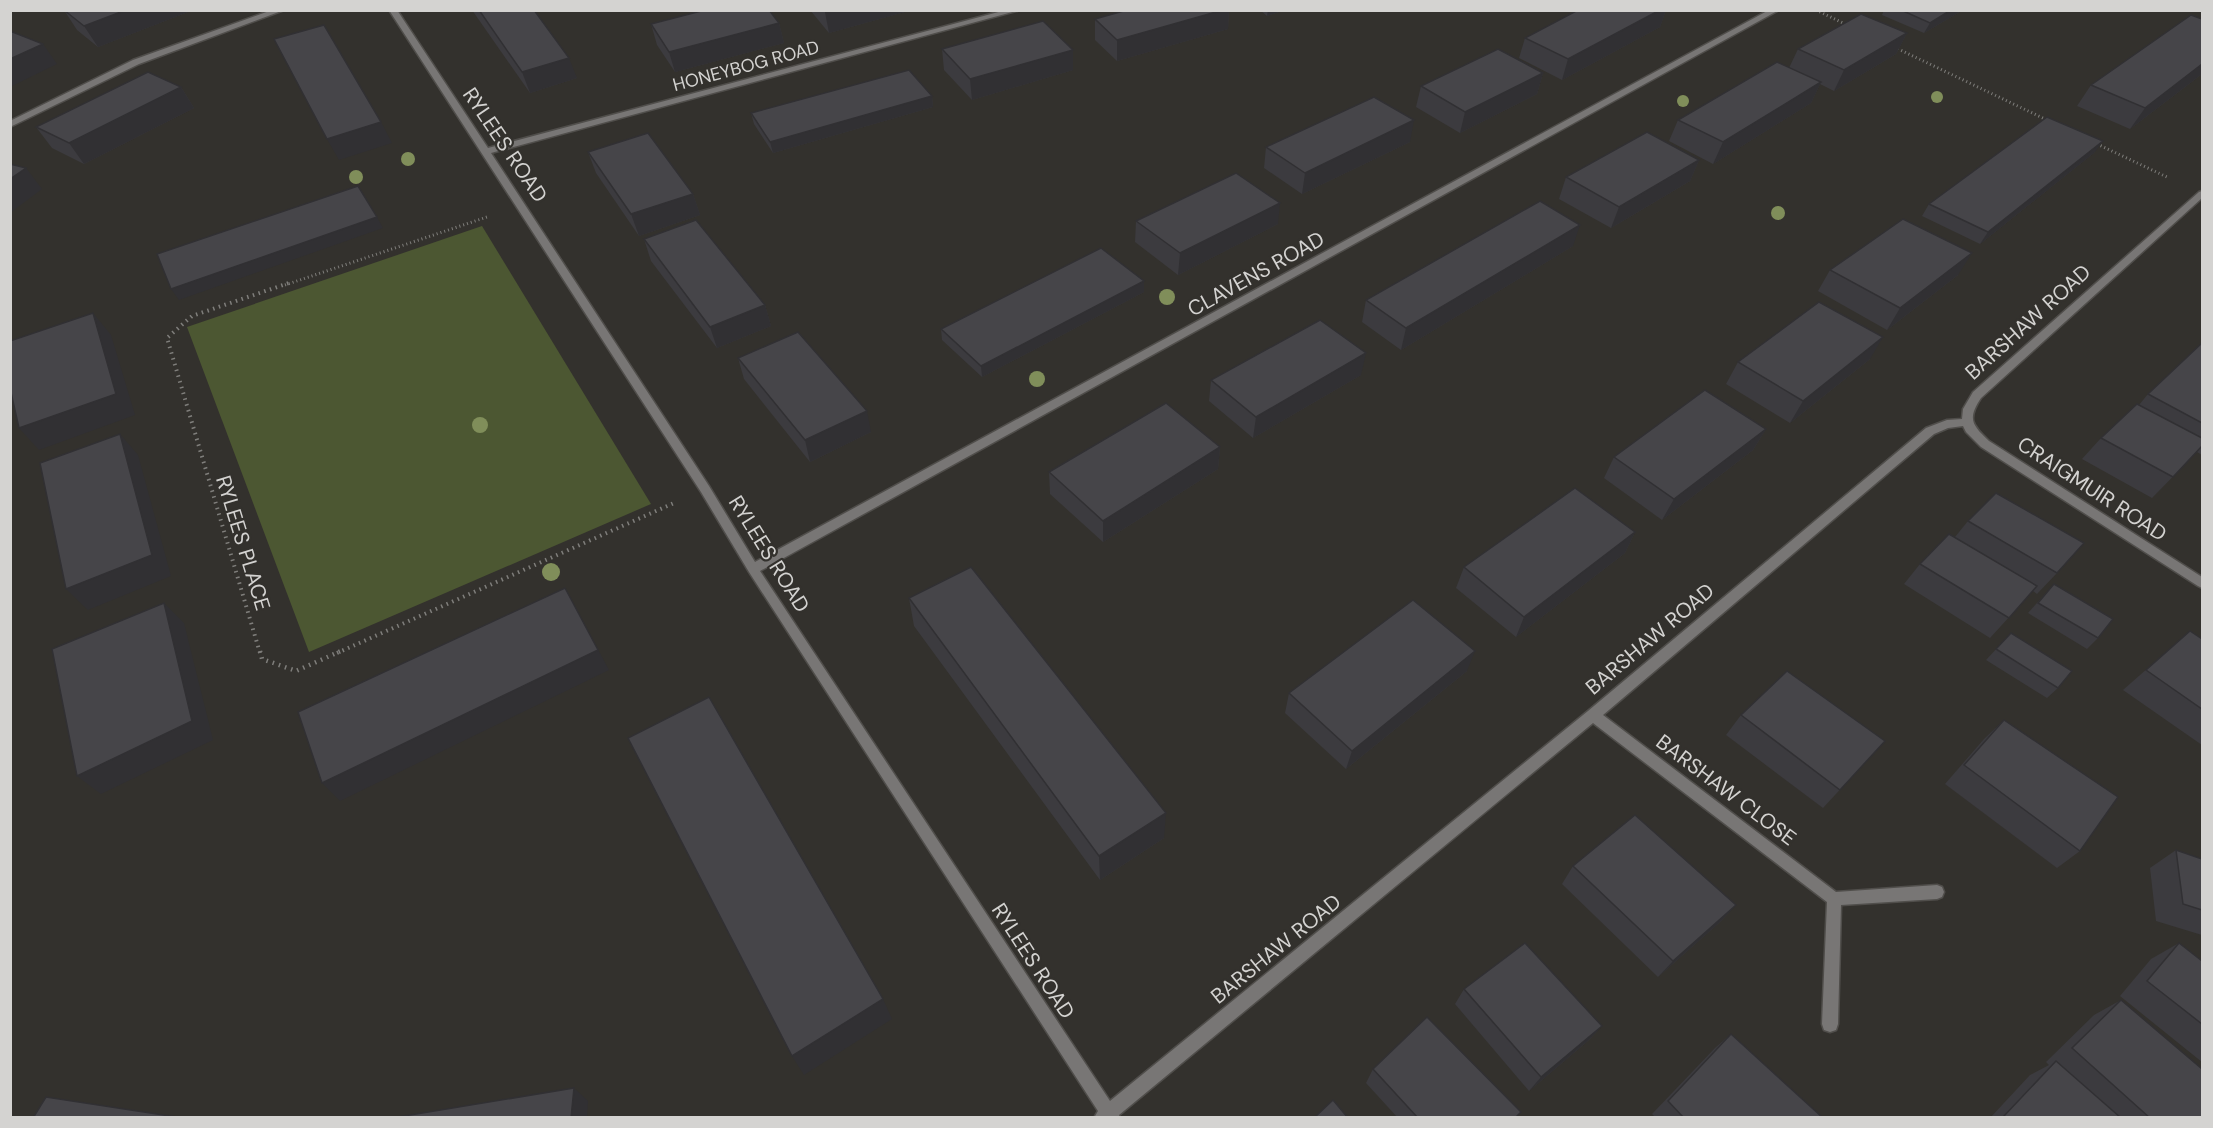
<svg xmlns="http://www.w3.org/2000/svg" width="2213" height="1128" viewBox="0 0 2213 1128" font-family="'DM Sans',sans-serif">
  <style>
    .green { fill: #4c5732 }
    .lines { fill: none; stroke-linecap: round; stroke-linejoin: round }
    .minor-casing { stroke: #504e4b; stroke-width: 3 }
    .path-far2 { stroke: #7f7e7b; stroke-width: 3; stroke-dasharray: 1 3; stroke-linecap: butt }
    .path-far1 { stroke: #7f7e7b; stroke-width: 4; stroke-dasharray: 1.5 4.5; stroke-linecap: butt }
    .path { stroke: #7f7e7b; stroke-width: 4.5; stroke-dasharray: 1.5 5; stroke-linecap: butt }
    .minor { fill: #787675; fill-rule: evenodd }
    .tree { fill: #808e5a }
    .wall { fill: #3c3b3f }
    .shaded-wall { fill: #313033 }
    .building { fill: #464549; stroke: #313033; stroke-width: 1.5 }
    .labels { text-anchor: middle; stroke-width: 4.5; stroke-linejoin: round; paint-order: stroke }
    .far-street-label { font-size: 18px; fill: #d4d3d1; stroke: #33312d }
    .street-label { font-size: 21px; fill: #d4d3d1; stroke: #33312d }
  </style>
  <rect width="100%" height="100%" fill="#33312d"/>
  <polygon class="green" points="482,226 651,504 309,652 187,327"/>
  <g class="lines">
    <defs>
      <g id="minor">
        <polygon points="272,10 284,10 139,64 10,127 10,121 133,60"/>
        <path d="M 389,10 L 397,10 L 488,148 L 1006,10 L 1020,10 L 491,153 L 709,486 L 755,562 L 1769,10 L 1779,10 L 760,571 L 1110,1101 L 1588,711 L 1926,428 L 1947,420 L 1962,419 L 1963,409 L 1973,392 L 2199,192 L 2202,191 L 2202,198 L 1981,398 C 1967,419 1972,425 1989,441 L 2202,577 L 2202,588 L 2198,586 L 1981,447 L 1966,432 L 1963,426 L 1948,428 L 1934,434 L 1603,715 L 1836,892 L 1937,885 L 1942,887 L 1944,892 L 1942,897 L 1937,899 L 1841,905 L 1838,1024 L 1836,1030 L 1830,1032 L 1824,1030 L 1822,1024 L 1827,902 L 1593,723 L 1119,1115 L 1120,1118 L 1094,1118 L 1098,1111 L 749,572 L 701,492 Z"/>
      </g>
    </defs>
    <use href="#minor" class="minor-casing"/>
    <g class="path-far2">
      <polyline points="1816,10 1847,25"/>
      <polyline points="1894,47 2047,120"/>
      <polyline points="2097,144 2169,178"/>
      <polyline points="285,285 487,217"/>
    </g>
    <g class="path-far1">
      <polyline points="260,653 167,338 192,316 289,283"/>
      <polyline points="337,653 674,503"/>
    </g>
    <polyline class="path" points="260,651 262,659 296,671 341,651"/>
    <use href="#minor" class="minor"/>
  </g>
  <g class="tree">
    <circle cx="1937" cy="97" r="6"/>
    <circle cx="1683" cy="101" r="6"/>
    <circle cx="408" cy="159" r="7"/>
    <circle cx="356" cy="177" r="7"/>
    <circle cx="1778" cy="213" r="7"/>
    <circle cx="1167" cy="297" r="8"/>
    <circle cx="1037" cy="379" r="8"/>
    <circle cx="480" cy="425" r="8"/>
    <circle cx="551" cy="572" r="9"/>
  </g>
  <g class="wall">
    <polygon points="64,10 193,10 98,47 77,30"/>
    <polygon points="472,10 534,10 577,78 530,93"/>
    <polygon points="810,10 912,10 829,33"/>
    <polygon points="1127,10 1229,10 1228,29 1117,61 1095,40 1095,19"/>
    <polygon points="1260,10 1285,10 1267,16"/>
    <polygon points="1578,10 1666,10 1660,27 1562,80 1519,58 1525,38"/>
    <polygon points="1884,10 1963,10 1924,33 1882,15"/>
    <polygon points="2202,17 2202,74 2130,129 2077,106 2091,85"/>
    <polygon points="779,23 784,43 675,72 657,45 651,24"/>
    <polygon points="1907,33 1896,54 1834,91 1820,84 1811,103 1713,164 1669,141 1678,120 1789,68 1798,49"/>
    <polygon points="942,49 1073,50 1073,70 972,100 944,70"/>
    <polygon points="1543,73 1537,94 1460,133 1416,107 1421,86"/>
    <polygon points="181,87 194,108 84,164 52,148 36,127"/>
    <polygon points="932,96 933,107 773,153 754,124 751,113"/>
    <polygon points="1410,142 1302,194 1264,168 1266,147"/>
    <polygon points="588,152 693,194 700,215 639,236 596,173"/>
    <polygon points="2095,152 1980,244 1922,216 1929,204"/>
    <polygon points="1699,160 1690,181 1611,228 1559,199 1566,177"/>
    <polygon points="1136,221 1278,224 1178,275 1135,242"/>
    <polygon points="644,239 765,305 771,326 717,348 651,261"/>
    <polygon points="1573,246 1401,350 1362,322 1366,300"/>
    <polygon points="1830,270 1958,275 1887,330 1818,291"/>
    <polygon points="1144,281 1144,292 982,377 942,340 941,329"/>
    <polygon points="2202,343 2202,455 2197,452 2152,498 2082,459 2101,438 2139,405 2148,394"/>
    <polygon points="738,358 871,432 810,462 744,379"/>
    <polygon points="1870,359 1790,423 1726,384 1738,362"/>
    <polygon points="1361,375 1253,438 1209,401 1211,380"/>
    <polygon points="1766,429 1753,450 1662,520 1604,478 1614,457"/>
    <polygon points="1220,447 1218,469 1103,542 1050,494 1049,472"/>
    <polygon points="1968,521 2057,573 2037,594 2033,591 1990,638 1904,584 1920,564 1955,537"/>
    <polygon points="1635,532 1625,553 1516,637 1456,588 1464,567"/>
    <polygon points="2054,584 2098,638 2087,649 2028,613"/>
    <polygon points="909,598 1164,838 1100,880 914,626"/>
    <polygon points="2190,631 2202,639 2202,745 2123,690"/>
    <polygon points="2011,633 2058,688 2047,698 1986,660"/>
    <polygon points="1467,671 1346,769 1285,713 1289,693"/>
    <polygon points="1741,715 1885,741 1823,808 1726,735"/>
    <polygon points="2004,720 2080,851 2057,868 1945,784 1984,739"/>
    <polygon points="2176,850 2202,859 2202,935 2156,921 2150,868"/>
    <polygon points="1573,866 1736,905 1720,922 1658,977 1562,884"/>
    <polygon points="2179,943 2202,961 2202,1062 2120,996 2151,959"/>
    <polygon points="1464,989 1602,1026 1589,1040 1529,1091 1455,1004"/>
    <polygon points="2121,1000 2202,1118 1990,1118 2030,1075 2049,1065 2046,1062 2094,1015"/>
    <polygon points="1731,1034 1823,1118 1656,1118 1652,1114 1715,1048"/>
    <polygon points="1373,1069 1515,1118 1398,1118 1366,1083"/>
  </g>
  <g class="shaded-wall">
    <polygon points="126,10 193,10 98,47 84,26"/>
    <polygon points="831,10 912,10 829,33 825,12"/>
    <polygon points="1223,10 1229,10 1228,29 1117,61 1117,40"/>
    <polygon points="1268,10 1285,10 1267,16"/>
    <polygon points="1660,10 1666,10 1660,27 1562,80 1568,59"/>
    <polygon points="1951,10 1963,10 1924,33 1930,23"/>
    <polygon points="779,23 784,43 675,72 669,52"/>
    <polygon points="1907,33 1896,54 1834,91 1844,70"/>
    <polygon points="43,44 57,64 10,87 10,59"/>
    <polygon points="1073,50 1073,70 972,100 970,79"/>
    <polygon points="569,58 577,78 530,93 522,72"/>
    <polygon points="2202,64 2202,74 2130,129 2145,108"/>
    <polygon points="1543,73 1537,94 1460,133 1465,112"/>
    <polygon points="1821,82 1811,103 1713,164 1723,142"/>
    <polygon points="181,87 194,108 84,164 69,143"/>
    <polygon points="932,96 933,107 773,153 770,142"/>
    <polygon points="1414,120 1410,142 1302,194 1305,173"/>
    <polygon points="381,122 392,143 339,160 327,139"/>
    <polygon points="2103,141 2095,152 1980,244 1988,232"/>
    <polygon points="1699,160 1690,181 1611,228 1619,207"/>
    <polygon points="26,168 42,189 10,213 10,179"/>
    <polygon points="693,194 700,215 639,236 631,214"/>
    <polygon points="1280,203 1278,224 1178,275 1180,253"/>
    <polygon points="377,217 383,228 179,300 171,289"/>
    <polygon points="1580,225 1573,246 1401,350 1406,328"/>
    <polygon points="1972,253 1958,275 1887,330 1900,308"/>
    <polygon points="1144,281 1144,292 982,377 981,366"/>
    <polygon points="765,305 771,326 717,348 710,327"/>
    <polygon points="93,313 111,335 135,415 39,450 19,428"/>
    <polygon points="1883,337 1870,359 1790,423 1803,401"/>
    <polygon points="1366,353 1361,375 1253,438 1256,417"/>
    <polygon points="867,411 871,432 810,462 805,440"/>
    <polygon points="1766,429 1753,450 1662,520 1674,499"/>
    <polygon points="120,434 138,455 171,576 88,610 66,589"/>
    <polygon points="1220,447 1218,469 1103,542 1103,521"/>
    <polygon points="1635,532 1625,553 1516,637 1524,617"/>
    <polygon points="565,588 609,670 340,801 322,783"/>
    <polygon points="164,603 184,623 213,740 101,794 77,776"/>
    <polygon points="1475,651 1467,671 1346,769 1352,751"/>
    <polygon points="1166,813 1164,838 1100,880 1099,856"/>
    <polygon points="1736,905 1720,922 1658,977 1673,961"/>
    <polygon points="883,999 892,1019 804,1075 792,1056"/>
    <polygon points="1602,1026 1589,1040 1529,1091 1541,1077"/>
    <polygon points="574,1088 588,1101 587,1118 571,1118"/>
  </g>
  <g class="building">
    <polygon points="64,10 126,10 84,26"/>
    <polygon points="479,10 534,10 569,58 522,72"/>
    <polygon points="705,10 769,10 779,23 669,52 651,24"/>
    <polygon points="1127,10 1223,10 1117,40 1095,19"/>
    <polygon points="1578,10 1660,10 1568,59 1525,38"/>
    <polygon points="1901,10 1951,10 1930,23"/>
    <polygon points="1861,14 1907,33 1844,70 1798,49"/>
    <polygon points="2191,15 2202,19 2202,64 2145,108 2091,85"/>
    <polygon points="1043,21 1073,50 970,79 942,49"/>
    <polygon points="324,25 381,122 327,139 274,39"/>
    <polygon points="10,31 43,44 10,59"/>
    <polygon points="1498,49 1543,73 1465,112 1421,86"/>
    <polygon points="1777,62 1821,82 1723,142 1678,120"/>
    <polygon points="909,70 932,96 770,142 751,113"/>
    <polygon points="148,72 181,87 69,143 36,127"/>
    <polygon points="1374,97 1414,120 1305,173 1266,147"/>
    <polygon points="2047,117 2103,141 1988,232 1929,204"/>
    <polygon points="1647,132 1699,160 1619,207 1566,177"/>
    <polygon points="648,133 693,194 631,214 588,152"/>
    <polygon points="10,164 26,168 10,179"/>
    <polygon points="1236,173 1280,203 1180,253 1136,221"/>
    <polygon points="358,186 377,217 171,289 157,254"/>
    <polygon points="1540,201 1580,225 1406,328 1366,300"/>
    <polygon points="1903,219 1972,253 1900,308 1830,270"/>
    <polygon points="696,220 765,305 710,327 644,239"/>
    <polygon points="1101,248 1144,281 981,366 941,329"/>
    <polygon points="1819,302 1883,337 1803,401 1738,362"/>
    <polygon points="93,313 116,394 19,428 10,388 10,341"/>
    <polygon points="1320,320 1366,353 1256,417 1211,380"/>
    <polygon points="798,332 867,411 805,440 738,358"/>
    <polygon points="2202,343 2202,423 2148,394"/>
    <polygon points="1705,390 1766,429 1674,499 1614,457"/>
    <polygon points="1166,403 1220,447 1103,521 1049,472"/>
    <polygon points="2137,404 2202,438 2202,446 2173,477 2101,438"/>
    <polygon points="120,434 152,555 66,589 40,463"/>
    <polygon points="1575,488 1635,532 1524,617 1464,567"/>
    <polygon points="1996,493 2084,543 2057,573 1968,521"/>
    <polygon points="1949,534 2037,586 2009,618 1920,564"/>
    <polygon points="971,567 1166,813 1099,856 909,598"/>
    <polygon points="2054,584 2113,619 2098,638 2038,603"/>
    <polygon points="565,588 598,650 322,783 298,712"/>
    <polygon points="1413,600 1475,651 1352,751 1289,693"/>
    <polygon points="164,603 192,721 77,776 52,649"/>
    <polygon points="2190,631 2202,639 2202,709 2146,670"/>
    <polygon points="2011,633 2072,671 2058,688 1996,649"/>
    <polygon points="1787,671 1885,741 1840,790 1741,715"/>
    <polygon points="709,697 883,999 792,1056 628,738"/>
    <polygon points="2004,720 2118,797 2080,851 1964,765"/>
    <polygon points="1635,815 1736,905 1673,961 1573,866"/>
    <polygon points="2176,850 2202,859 2202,910 2183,904"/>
    <polygon points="1525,943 1602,1026 1541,1077 1464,989"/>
    <polygon points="2179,943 2202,961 2202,1024 2147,981"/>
    <polygon points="2121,1000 2202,1069 2202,1118 2150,1118 2072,1048"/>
    <polygon points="1427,1017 1521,1112 1515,1118 1418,1118 1373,1069"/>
    <polygon points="1731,1034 1823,1118 1684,1118 1668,1101"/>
    <polygon points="2056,1061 2121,1118 2006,1118 2004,1116"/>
    <polygon points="574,1088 571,1118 392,1118"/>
    <polygon points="46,1097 183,1118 33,1118"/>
    <polygon points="1333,1100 1348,1118 1314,1118"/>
  </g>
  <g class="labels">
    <g class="far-street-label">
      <text transform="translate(746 66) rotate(-15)" y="6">HONEYBOG ROAD</text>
    </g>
    <g class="street-label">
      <text transform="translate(505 145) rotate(56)" y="7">RYLEES ROAD</text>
      <text transform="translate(1256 274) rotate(-29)" y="7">CLAVENS ROAD</text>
      <text transform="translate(2028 322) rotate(-42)" y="7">BARSHAW ROAD</text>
      <text transform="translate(2092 489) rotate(33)" y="7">CRAIGMUIR ROAD</text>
      <text transform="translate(243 543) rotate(73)" y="7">RYLEES PLACE</text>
      <text transform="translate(769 554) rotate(58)" y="7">RYLEES ROAD</text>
      <text transform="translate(1650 639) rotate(-40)" y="7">BARSHAW ROAD</text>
      <text transform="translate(1726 790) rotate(37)" y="7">BARSHAW CLOSE</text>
      <text transform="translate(1276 949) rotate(-39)" y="7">BARSHAW ROAD</text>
      <text transform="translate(1033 961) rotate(57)" y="7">RYLEES ROAD</text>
    </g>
  </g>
  <rect width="2213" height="1128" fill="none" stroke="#d4d3d1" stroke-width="24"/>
</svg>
